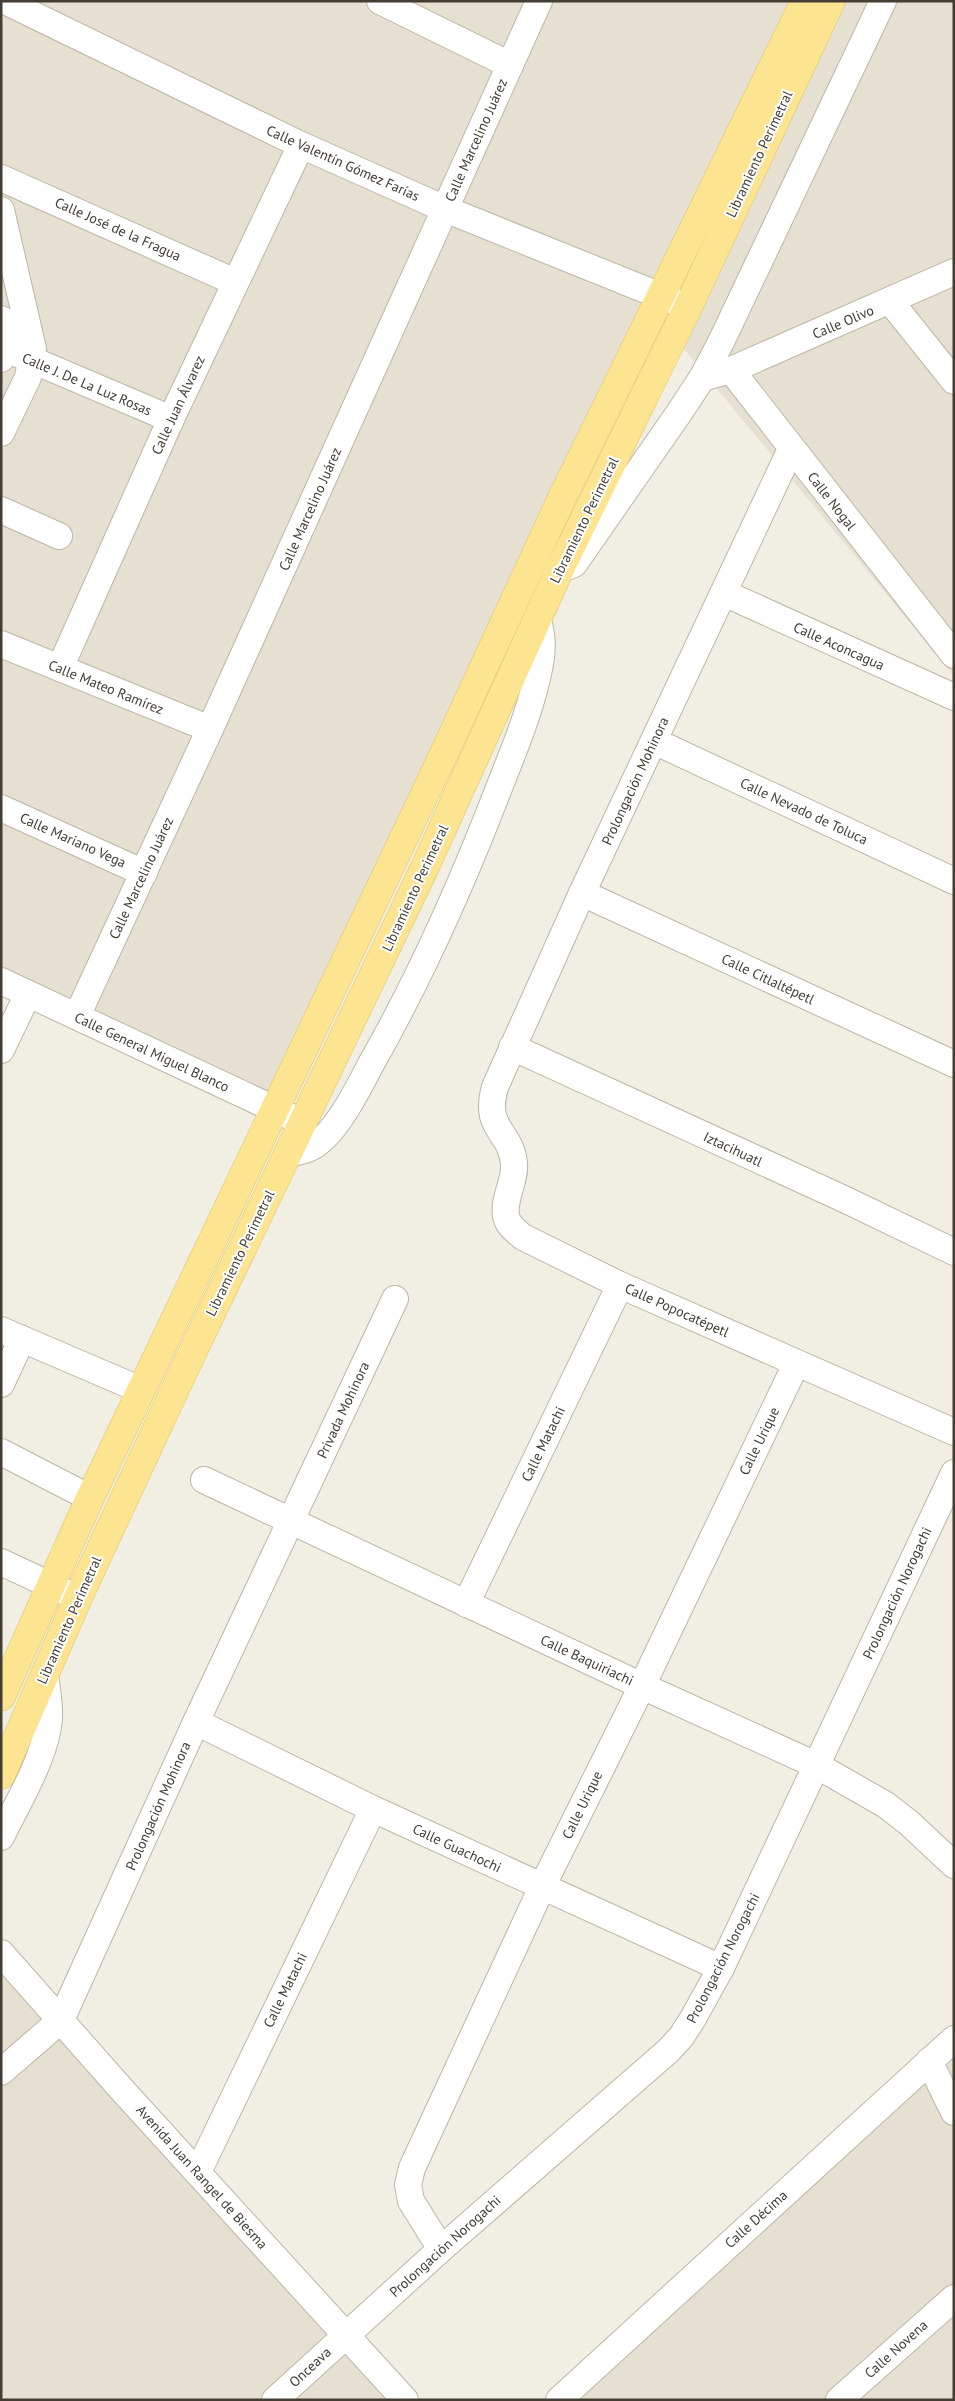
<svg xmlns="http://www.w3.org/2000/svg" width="955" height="2401" viewBox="0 0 955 2401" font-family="'PT Sans',sans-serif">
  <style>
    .residential { fill: #e5e0d1 }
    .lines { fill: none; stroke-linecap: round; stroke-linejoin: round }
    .minor-casing { stroke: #bcb6a6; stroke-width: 28 }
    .major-casing { stroke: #e0c261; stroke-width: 29 }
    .minor { stroke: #fff; stroke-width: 26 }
    .major { stroke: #fce491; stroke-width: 28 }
    .labels { text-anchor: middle; stroke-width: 4; stroke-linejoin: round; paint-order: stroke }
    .street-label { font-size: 14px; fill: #433d33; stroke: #fff }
  </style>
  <rect width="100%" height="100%" fill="#f1eee3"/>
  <g class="residential">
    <polygon points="1,1 954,1 954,676 661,321 282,1123 1,991"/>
    <polygon points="1,1958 399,2400 1,2400"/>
    <polygon points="954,2042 954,2400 556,2400"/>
  </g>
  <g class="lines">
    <defs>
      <g id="minor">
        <polyline points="5,1 301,145 445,209 688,307"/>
        <polyline points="380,1 510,65"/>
        <polyline points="1,178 235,282"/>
        <polyline points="1,210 33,349 28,377 1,433"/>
        <polyline points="890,301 954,381"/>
        <polyline points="1,319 5,338 1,359"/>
        <polyline points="4,348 171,419"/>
        <polyline points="731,370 954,272"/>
        <polyline points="702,378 731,370 954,655"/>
        <path d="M 791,449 L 582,893 L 495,1087 C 483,1130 510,1129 514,1163 C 516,1180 503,1198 506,1216 C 508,1226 516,1231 523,1237 L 620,1285 L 954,1432"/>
        <polyline points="1,510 59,536"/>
        <polyline points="561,569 574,564 679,413 702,378 721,342 883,1"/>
        <polyline points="724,593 954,697"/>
        <polyline points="1,644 210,729"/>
        <polyline points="60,668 171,419 301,145"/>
        <polyline points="654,741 954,881"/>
        <polyline points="1,808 144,873"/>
        <polyline points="582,893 954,1064"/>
        <polyline points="1,981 302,1122"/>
        <polyline points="77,1016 210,729 539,1"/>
        <polyline points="512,1047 846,1200 954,1252"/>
        <polyline points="1,1050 28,994"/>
        <path d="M 287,1154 C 298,1152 310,1150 319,1142 C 339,1127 359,1087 371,1064 C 420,978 461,886 497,793 C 513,752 532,708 540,664 C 543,649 542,634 538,620"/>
        <polyline points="1,1330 141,1390"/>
        <polyline points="1,1384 22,1339"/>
        <polyline points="1,1452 90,1498"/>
        <polyline points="204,1480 642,1686 816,1765 886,1805 909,1823 954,1865"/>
        <polyline points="1,1562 78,1598"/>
        <polyline points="466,1604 620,1285"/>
        <polyline points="196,1722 373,1809 721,1968"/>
        <path d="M 1,1837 C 17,1804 42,1763 48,1727 C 51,1710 47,1691 45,1674"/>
        <polyline points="1,1953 124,2092 405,2400"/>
        <polyline points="929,2061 954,2112"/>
        <polyline points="1,2072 61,2020 196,1722 395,1299"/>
        <polyline points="198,2172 373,1809"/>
        <polyline points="441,2249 411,2201 408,2185 412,2168 542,1887 642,1686 796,1364"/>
        <polyline points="275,2400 441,2249 668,2051 681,2037 692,2020 721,1968 954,1473"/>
        <polyline points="559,2400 954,2039"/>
        <polyline points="839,2400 954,2298"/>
      </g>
      <g id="major">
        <polyline points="1,1697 90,1498 440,762 561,500 805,1"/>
        <polyline points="1,1775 78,1598 186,1366 425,867 560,569 688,307 831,1"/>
      </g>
    </defs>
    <use href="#minor" class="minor-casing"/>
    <use href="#major" class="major-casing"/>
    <use href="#minor" class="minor"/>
    <use href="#major" class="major"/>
  </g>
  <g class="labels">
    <g class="street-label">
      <text transform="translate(476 140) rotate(-66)" y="5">Calle Marcelino Juárez</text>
      <text transform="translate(759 154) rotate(-65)" y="5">Libramiento Perimetral</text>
      <text transform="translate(343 163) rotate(24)" y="5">Calle Valentín Gómez Farías</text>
      <text transform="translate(118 229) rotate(24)" y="5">Calle José de la Fragua</text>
      <text transform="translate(843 322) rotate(-23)" y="5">Calle Olivo</text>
      <text transform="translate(87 384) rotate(23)" y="5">Calle J. De La Luz Rosas</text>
      <text transform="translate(178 405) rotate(-65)" y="5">Calle Juan Álvarez</text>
      <text transform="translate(832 501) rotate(52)" y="5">Calle Nogal</text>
      <text transform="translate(310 509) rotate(-66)" y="5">Calle Marcelino Juárez</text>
      <text transform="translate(584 520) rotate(-64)" y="5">Libramiento Perimetral</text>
      <text transform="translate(839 646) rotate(24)" y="5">Calle Aconcagua</text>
      <text transform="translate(106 687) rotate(22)" y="5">Calle Mateo Ramírez</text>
      <text transform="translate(635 781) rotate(-65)" y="5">Prolongación Mohinora</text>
      <text transform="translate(804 811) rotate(25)" y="5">Calle Nevado de Toluca</text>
      <text transform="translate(73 840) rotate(24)" y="5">Calle Mariano Vega</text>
      <text transform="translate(141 878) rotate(-65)" y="5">Calle Marcelino Juárez</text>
      <text transform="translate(415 888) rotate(-65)" y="5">Libramiento Perimetral</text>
      <text transform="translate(768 979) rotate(25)" y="5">Calle Citlaltépetl</text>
      <text transform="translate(152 1052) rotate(25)" y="5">Calle General Miguel Blanco</text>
      <text transform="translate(733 1149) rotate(25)" y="5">Iztacihuatl</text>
      <text transform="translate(240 1253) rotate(-64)" y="5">Libramiento Perimetral</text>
      <text transform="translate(677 1310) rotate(24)" y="5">Calle Popocatépetl</text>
      <text transform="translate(343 1410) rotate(-65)" y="5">Privada Mohinora</text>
      <text transform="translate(759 1441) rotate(-64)" y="5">Calle Urique</text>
      <text transform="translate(543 1444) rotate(-64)" y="5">Calle Matachi</text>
      <text transform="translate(897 1593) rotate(-65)" y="5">Prolongación Norogachi</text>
      <text transform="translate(69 1620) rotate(-66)" y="5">Libramiento Perimetral</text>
      <text transform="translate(587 1660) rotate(25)" y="5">Calle Baquiriachi</text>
      <text transform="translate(582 1805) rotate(-64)" y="5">Calle Urique</text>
      <text transform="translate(158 1806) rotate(-66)" y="5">Prolongación Mohinora</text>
      <text transform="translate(457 1848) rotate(25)" y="5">Calle Guachochi</text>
      <text transform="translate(723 1958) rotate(-63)" y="5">Prolongación Norogachi</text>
      <text transform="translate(285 1990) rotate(-64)" y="5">Calle Matachi</text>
      <text transform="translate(202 2177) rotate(48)" y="5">Avenida Juan Rangel de Biesma</text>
      <text transform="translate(756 2219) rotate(-42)" y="5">Calle Décima</text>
      <text transform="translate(445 2246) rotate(-42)" y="5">Prolongación Norogachi</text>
      <text transform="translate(896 2349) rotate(-42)" y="5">Calle Novena</text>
      <text transform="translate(310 2367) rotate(-43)" y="5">Onceava</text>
    </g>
  </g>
  <rect width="955" height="2401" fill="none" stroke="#433d33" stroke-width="5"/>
</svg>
